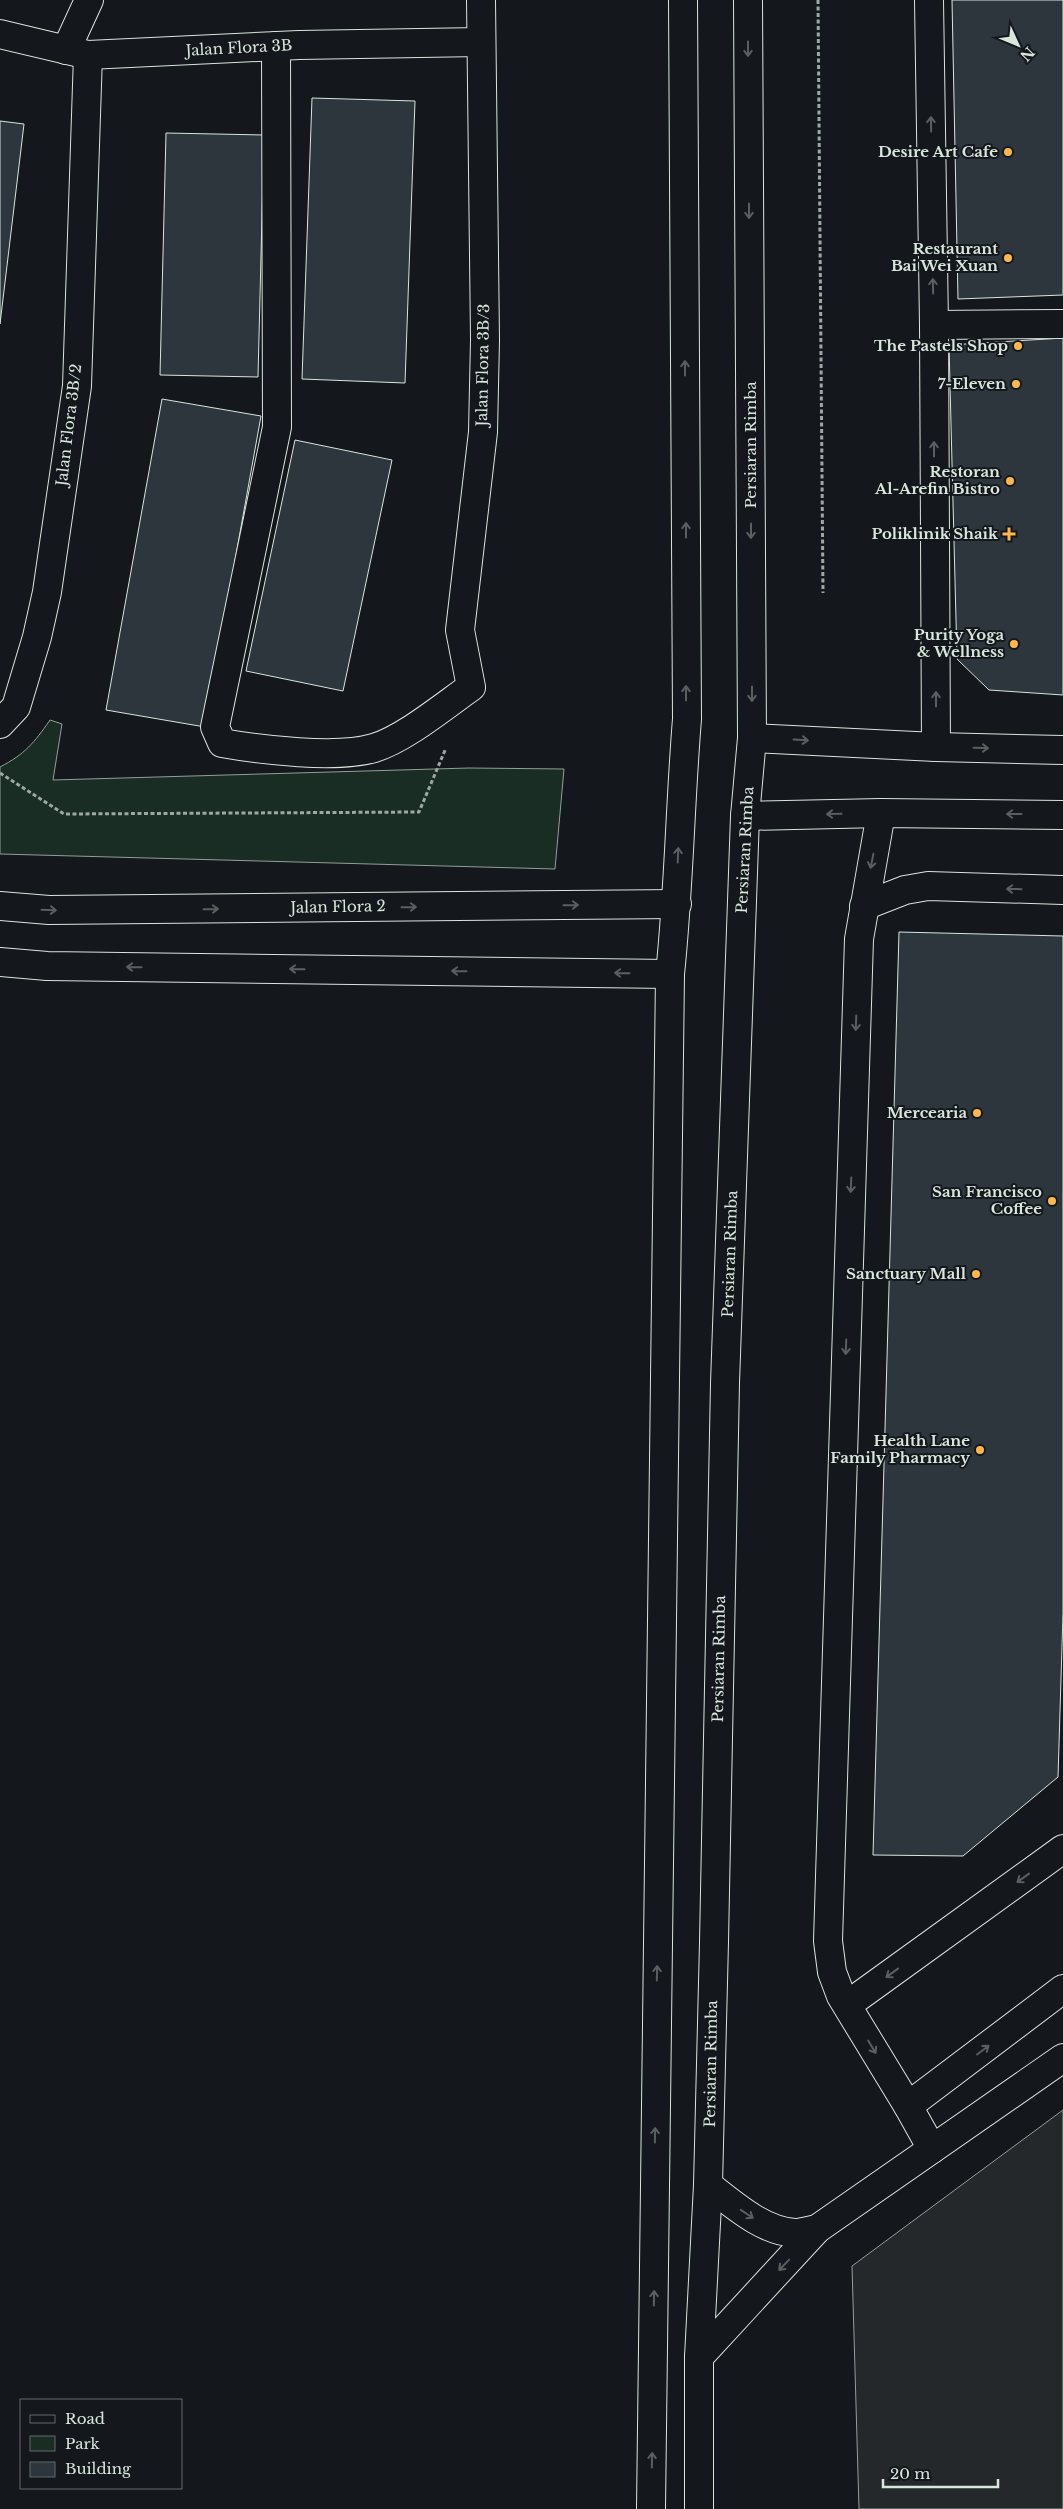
<svg xmlns="http://www.w3.org/2000/svg" width="1063" height="2509" viewBox="0 0 1063 2509" font-family="'Libre Baskerville',serif">
  <style>
    .green { fill: #1a2d24; stroke: #939e99 }
    .parking { fill: #24282b; stroke: #939e99 }
    .building { fill: #2c363c; stroke: #d8e6dc }
    .lines { fill: none; stroke-linecap: round; stroke-linejoin: round }
    .minor-casing { stroke: #d8e6dc; stroke-width: 30 }
    .path { stroke: #9da8a2; stroke-width: 3; stroke-dasharray: 4 2.5; stroke-linecap: butt }
    .minor { stroke: #14181c; stroke-width: 28 }
    .oneway { stroke: #59605f }
    .poi-dot { fill: #ffb74d; stroke: #14181c; stroke-width: 2 }
    .labels { text-anchor: middle; stroke-width: 4; stroke-linejoin: round; paint-order: stroke }
    .street-label { font-size: 15px; fill: #d8e6dc; stroke: #14181c }
    .poi-label { font-size: 15px; font-weight: bold; fill: #d8e6dc; stroke: #14181c; text-anchor: end }
  </style>
  <rect width="100%" height="100%" fill="#14181c"/>
  <path class="green" d="M 50,720 L 62,724 L 53,780 L 469,768 L 564,769 L 555,869 L 0,854 L 0,767 C 25,754 34,743 50,720 Z"/>
  <polygon class="parking" points="1063,2110 1063,2509 859,2509 852,2266"/>
  <g class="building">
    <polygon points="952,0 1063,0 1063,295 958,299"/>
    <polygon points="312,98 415,101 405,383 302,379"/>
    <polygon points="0,121 24,124 0,324"/>
    <polygon points="166,133 264,135 258,377 160,375"/>
    <polygon points="1063,338 1063,695 989,690 957,659 949,345"/>
    <polygon points="162,399 261,416 205,727 106,710"/>
    <polygon points="295,440 392,460 343,691 246,671"/>
    <polygon points="899,932 1063,936 1063,1613 1058,1777 963,1856 873,1855"/>
  </g>
  <g class="lines">
    <defs>
      <g id="minor">
        <polyline points="929,0 934,325 936,747"/>
        <polyline points="0,34 88,55 299,45 480,42"/>
        <path d="M 276,46 L 277,427 L 215,727 L 222,743 C 261,750 337,759 374,748 C 404,739 444,706 471,687 L 460,630 L 483,432 L 485,340 L 481,0"/>
        <polyline points="66,50 89,0"/>
        <polyline points="934,325 1063,324"/>
        <polyline points="0,724 16,707 37,637 47,592 77,386 88,55"/>
        <polyline points="752,738 936,747 1063,750"/>
        <polyline points="881,813 859,939 828,1941 832,1972 841,1996 908,2106 1063,1989"/>
        <polyline points="745,816 881,813 1063,815"/>
        <polyline points="0,906 49,910 677,904"/>
        <polyline points="864,906 905,890 928,886 1063,890"/>
        <polyline points="0,962 47,966 670,974"/>
        <polyline points="847,2005 1063,1849"/>
        <polyline points="908,2106 932,2149"/>
        <path d="M 708,2185 C 733,2204 762,2231 795,2233 C 802,2233 810,2230 817,2229"/>
        <polyline points="699,2357 817,2229 1063,2058"/>
        <path d="M 651,2509 L 670,974 C 679,889 680,804 687,719 L 683,0"/>
        <polyline points="699,2509 699,2357 708,2185 714,1942 725,1383 745,816 752,738 748,0"/>
      </g>
    </defs>
    <use href="#minor" class="minor-casing"/>
    <g class="path">
      <polyline points="818,0 823,593"/>
      <polyline points="0,773 64,814 419,812 446,748"/>
    </g>
    <use href="#minor" class="minor"/>
  </g>
  <defs><path id="oneway-shaft" d="M-6 0H5M1.5-3L5.5 0L1.5 3" fill="none" stroke-width="1.6" stroke-linecap="round" stroke-linejoin="round" transform="scale(1.25)"/></defs>
  <g class="oneway">
    <use href="#oneway-shaft" transform="translate(748 49) rotate(90)"/>
    <use href="#oneway-shaft" transform="translate(931 124) rotate(-91)"/>
    <use href="#oneway-shaft" transform="translate(749 211) rotate(90)"/>
    <use href="#oneway-shaft" transform="translate(933 286) rotate(-91)"/>
    <use href="#oneway-shaft" transform="translate(685 368) rotate(-90)"/>
    <use href="#oneway-shaft" transform="translate(934 449) rotate(-90)"/>
    <use href="#oneway-shaft" transform="translate(686 530) rotate(-90)"/>
    <use href="#oneway-shaft" transform="translate(751 531) rotate(90)"/>
    <use href="#oneway-shaft" transform="translate(686 693) rotate(-90)"/>
    <use href="#oneway-shaft" transform="translate(752 694) rotate(90)"/>
    <use href="#oneway-shaft" transform="translate(936 699) rotate(-90)"/>
    <use href="#oneway-shaft" transform="translate(801 740) rotate(3)"/>
    <use href="#oneway-shaft" transform="translate(981 748) rotate(1)"/>
    <use href="#oneway-shaft" transform="translate(834 814) rotate(179)"/>
    <use href="#oneway-shaft" transform="translate(1014 814) rotate(-180)"/>
    <use href="#oneway-shaft" transform="translate(678 855) rotate(-88)"/>
    <use href="#oneway-shaft" transform="translate(872 861) rotate(101)"/>
    <use href="#oneway-shaft" transform="translate(1014 889) rotate(-179)"/>
    <use href="#oneway-shaft" transform="translate(571 905) rotate(-1)"/>
    <use href="#oneway-shaft" transform="translate(409 907) rotate(-1)"/>
    <use href="#oneway-shaft" transform="translate(211 909) rotate(-1)"/>
    <use href="#oneway-shaft" transform="translate(49 910) rotate(2)"/>
    <use href="#oneway-shaft" transform="translate(134 967) rotate(-179)"/>
    <use href="#oneway-shaft" transform="translate(297 969) rotate(-179)"/>
    <use href="#oneway-shaft" transform="translate(459 971) rotate(-179)"/>
    <use href="#oneway-shaft" transform="translate(622 973) rotate(-179)"/>
    <use href="#oneway-shaft" transform="translate(856 1023) rotate(92)"/>
    <use href="#oneway-shaft" transform="translate(851 1185) rotate(92)"/>
    <use href="#oneway-shaft" transform="translate(846 1347) rotate(92)"/>
    <use href="#oneway-shaft" transform="translate(1023 1878) rotate(144)"/>
    <use href="#oneway-shaft" transform="translate(657 1973) rotate(-89)"/>
    <use href="#oneway-shaft" transform="translate(892 1973) rotate(144)"/>
    <use href="#oneway-shaft" transform="translate(872 2047) rotate(59)"/>
    <use href="#oneway-shaft" transform="translate(983 2050) rotate(-37)"/>
    <use href="#oneway-shaft" transform="translate(655 2135) rotate(-89)"/>
    <use href="#oneway-shaft" transform="translate(747 2214) rotate(34)"/>
    <use href="#oneway-shaft" transform="translate(784 2265) rotate(134)"/>
    <use href="#oneway-shaft" transform="translate(654 2298) rotate(-89)"/>
    <use href="#oneway-shaft" transform="translate(652 2460) rotate(-89)"/>
  </g>
  <g class="poi-dot">
    <circle cx="1008" cy="152" r="5"/>
    <circle cx="1008" cy="258" r="5"/>
    <circle cx="1018" cy="346" r="5"/>
    <circle cx="1016" cy="384" r="5"/>
    <circle cx="1010" cy="481" r="5"/>
    <path d="M1006.5 526.5h5v5h5v5h-5v5h-5v-5h-5v-5h5z"/>
    <circle cx="1014" cy="644" r="5"/>
    <circle cx="977" cy="1113" r="5"/>
    <circle cx="1052" cy="1201" r="5"/>
    <circle cx="976" cy="1274" r="5"/>
    <circle cx="980" cy="1450" r="5"/>
  </g>
  <g class="labels">
    <g class="street-label">
      <text transform="translate(239 48) rotate(-3)" y="5">Jalan Flora 3B</text>
      <text transform="translate(483 365) rotate(-89)" y="5">Jalan Flora 3B/3</text>
      <text transform="translate(69 425) rotate(-83)" y="5">Jalan Flora 3B/2</text>
      <text transform="translate(751 445) rotate(-90)" y="5">Persiaran Rimba</text>
      <text transform="translate(745 850) rotate(-87)" y="5">Persiaran Rimba</text>
      <text transform="translate(338 907) rotate(-1)" y="5">Jalan Flora 2</text>
      <text transform="translate(730 1254) rotate(-88)" y="5">Persiaran Rimba</text>
      <text transform="translate(719 1659) rotate(-89)" y="5">Persiaran Rimba</text>
      <text transform="translate(711 2064) rotate(-89)" y="5">Persiaran Rimba</text>
    </g>
    <g class="poi-label">
      <text x="998" y="157">Desire Art Cafe</text>
      <text x="998" y="254">Restaurant<tspan x="998" dy="17">Bai Wei Xuan</tspan></text>
      <text x="1008" y="351">The Pastels Shop</text>
      <text x="1006" y="389">7-Eleven</text>
      <text x="1000" y="477">Restoran<tspan x="1000" dy="17">Al-Arefin Bistro</tspan></text>
      <text x="998" y="539">Poliklinik Shaik</text>
      <text x="1004" y="640">Purity Yoga<tspan x="1004" dy="17">&amp; Wellness</tspan></text>
      <text x="967" y="1118">Mercearia</text>
      <text x="1042" y="1197">San Francisco<tspan x="1042" dy="17">Coffee</tspan></text>
      <text x="966" y="1279">Sanctuary Mall</text>
      <text x="970" y="1446">Health Lane<tspan x="970" dy="17">Family Pharmacy</tspan></text>
    </g>
  </g>
  <rect x="20" y="2399" width="162" height="90" fill="#14181c" stroke="#626a69"/>
  <rect x="30" y="2415" width="25" height="8" fill="#14181c" stroke="#626a69"/>
  <text x="65" y="2424" font-size="15" fill="#d8e6dc">Road</text>
  <rect x="30" y="2436" width="25" height="15" fill="#1a2d24" stroke="#626a69"/>
  <text x="65" y="2449" font-size="15" fill="#d8e6dc">Park</text>
  <rect x="30" y="2462" width="25" height="15" fill="#2c363c" stroke="#626a69"/>
  <text x="65" y="2474" font-size="15" fill="#d8e6dc">Building</text>
  <g transform="translate(1018 45) rotate(134)" stroke="#14181c" stroke-width="4" paint-order="stroke">
  <path d="M0-4L9 19L0 12L-9 19Z" fill="#d8e6dc"/>
  <text y="-8" font-size="14" font-weight="bold" text-anchor="middle" fill="#d8e6dc">N</text>
  </g>
  <path d="M883 2479v8h115v-8" fill="none" stroke="#d8e6dc" stroke-width="2.5"/>
  <text x="890" y="2479" font-size="15" fill="#d8e6dc" stroke="#14181c" stroke-width="4" paint-order="stroke">20 m</text>
</svg>
